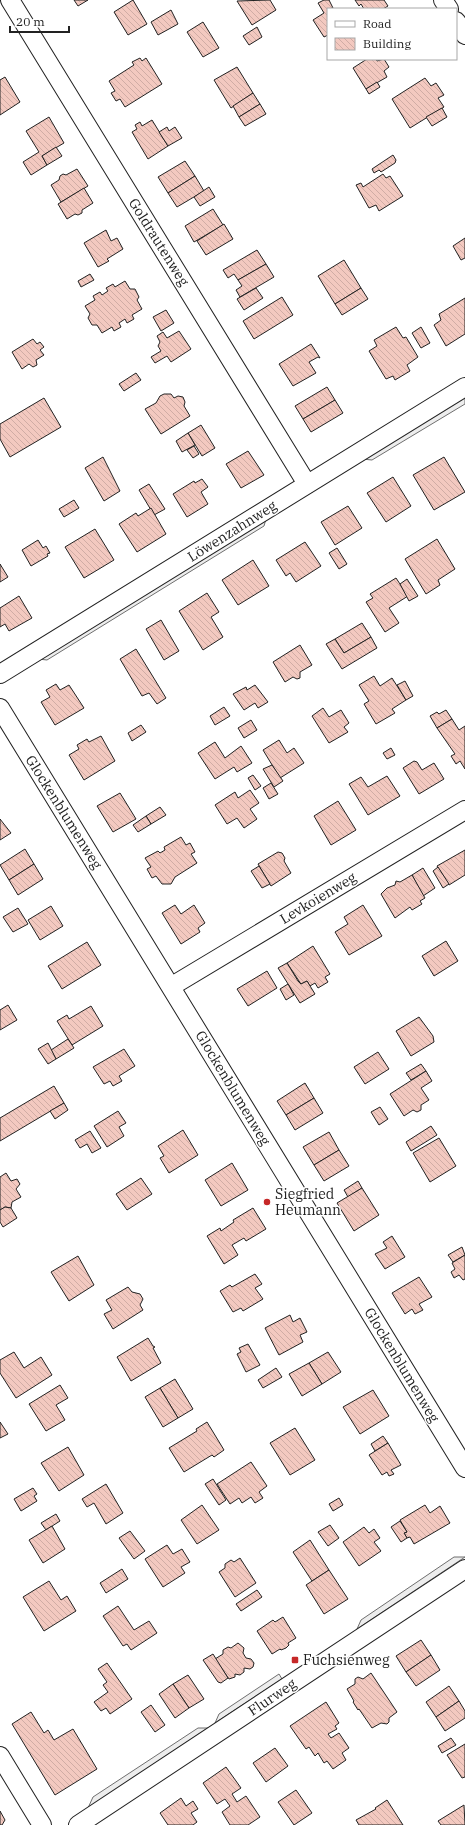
<svg xmlns="http://www.w3.org/2000/svg" width="465" height="1825" viewBox="0 0 465 1825" font-family="'IBM Plex Serif',serif">
  <style>
    .parking { fill: #ededed; stroke: #6f6f6f }
    .building { fill: url(#building-back-hatch); stroke: #222 }
    .lines { fill: none; stroke-linecap: round; stroke-linejoin: round }
    .street-casing { stroke: #222; stroke-width: 20 }
    .street { stroke: #fff; stroke-width: 18 }
    .poi-dot { fill: #c62828; stroke: #fff; stroke-width: 1.5 }
    .labels { text-anchor: middle; stroke-width: 3; stroke-linejoin: round; paint-order: stroke }
    .street-label { font-size: 14px; fill: #222; stroke: #fff }
    .poi-label { font-size: 14px; fill: #222; stroke: #fff; text-anchor: start }
  </style>
  <defs>
    <pattern id="building-back-hatch" width="6" height="6" patternUnits="userSpaceOnUse"><rect width="6" height="6" fill="#f3c9c0"/><path d="M-1 5l2 2M0 0l6 6M5-1l2 2" fill="none" stroke="#d0aca5"/></pattern>
  </defs>
  <rect width="100%" height="100%" fill="#fff"/>
  <g class="parking">
    <polygon points="465,396 465,404 372,460 362,459"/>
    <polygon points="266,519 264,526 47,660 38,659"/>
    <polygon points="454,1557 465,1557 357,1629 361,1620"/>
    <polygon points="279,1674 282,1679 215,1723 219,1714"/>
    <polygon points="198,1728 208,1728 88,1808 93,1797"/>
  </g>
  <g class="building">
    <polygon points="74,0 88,0 78,6"/>
    <polygon points="133,0 147,24 128,35 114,12"/>
    <polygon points="270,0 276,10 252,25 237,1"/>
    <polygon points="324,0 329,0 333,8 328,9 328,35 324,37 313,20 324,13 318,3"/>
    <polygon points="355,0 384,0 388,6 383,9 364,9 361,4 359,6"/>
    <polygon points="171,10 178,24 158,35 151,22"/>
    <polygon points="203,22 219,48 203,57 187,32"/>
    <polygon points="257,27 262,37 249,45 243,36"/>
    <polygon points="140,58 142,61 146,58 162,84 125,107 120,99 116,101 111,93 115,91 109,81 134,65 132,62"/>
    <polygon points="367,59 376,59 377,61 384,59 389,67 384,71 387,77 366,89 353,68"/>
    <polygon points="237,67 253,93 231,108 214,80"/>
    <polygon points="5,77 20,102 0,115 0,80"/>
    <polygon points="425,78 431,86 436,83 444,95 438,98 444,107 410,128 392,99"/>
    <polygon points="377,82 380,87 369,94 366,89"/>
    <polygon points="253,93 260,104 239,117 233,106"/>
    <polygon points="260,104 266,114 245,126 239,117"/>
    <polygon points="442,108 447,117 432,126 426,117"/>
    <polygon points="49,117 64,143 42,156 47,165 31,175 23,162 39,152 26,131"/>
    <polygon points="152,120 168,146 148,159 132,132 137,129 135,125 140,122 142,126"/>
    <polygon points="167,127 169,131 175,127 182,138 168,146 159,132"/>
    <polygon points="56,147 62,156 47,165 42,156"/>
    <polygon points="393,155 396,160 395,163 381,172 379,170 374,173 372,169"/>
    <polygon points="185,161 195,176 168,193 158,177"/>
    <polygon points="77,169 88,186 61,202 51,185 59,180 60,176 63,174 66,175"/>
    <polygon points="383,174 386,178 390,176 403,196 379,211 376,205 369,208 356,185 361,183 363,187"/>
    <polygon points="195,176 204,191 177,207 168,193"/>
    <polygon points="209,187 215,197 200,206 194,197"/>
    <polygon points="84,188 93,203 82,210 82,213 78,215 75,214 67,219 58,204"/>
    <polygon points="213,209 223,225 194,242 185,226"/>
    <polygon points="224,224 233,239 206,255 197,241"/>
    <polygon points="106,230 111,241 117,238 123,249 107,259 109,261 98,267 84,243"/>
    <polygon points="465,238 465,258 461,260 453,246"/>
    <polygon points="257,250 266,264 238,280 234,274 228,278 223,270"/>
    <polygon points="344,260 361,288 335,304 318,276"/>
    <polygon points="266,264 274,277 240,297 236,290 242,286 238,280"/>
    <polygon points="90,274 94,280 81,287 78,281"/>
    <polygon points="125,281 130,289 135,289 139,297 137,300 142,309 132,315 134,319 127,323 125,319 119,323 121,327 114,331 112,327 102,333 97,325 92,325 88,318 90,314 85,306 95,300 93,296 100,292 102,295 108,291 106,288 113,284 115,287"/>
    <polygon points="256,288 263,298 244,310 237,299"/>
    <polygon points="361,288 368,299 342,315 335,304"/>
    <polygon points="282,297 293,315 254,339 243,321"/>
    <polygon points="465,298 465,334 446,346 434,325 441,320 439,314"/>
    <polygon points="166,310 174,323 161,331 153,317"/>
    <polygon points="396,327 403,338 406,337 418,357 407,365 410,371 395,380 393,376 386,379 369,351 377,346 374,340"/>
    <polygon points="421,327 430,343 421,348 412,333"/>
    <polygon points="179,331 191,349 171,362 167,356 155,363 151,357 161,351 158,346 160,342 157,336 163,332 167,338"/>
    <polygon points="33,339 37,344 40,342 44,347 40,350 44,355 36,360 37,365 33,367 29,364 22,369 12,352"/>
    <polygon points="311,344 320,358 318,357 309,362 316,373 293,386 279,364"/>
    <polygon points="136,373 141,380 124,391 119,384"/>
    <polygon points="327,387 335,400 303,419 295,406"/>
    <polygon points="164,394 171,394 174,398 178,396 183,397 185,402 184,406 190,416 161,434 145,409 156,403 160,396"/>
    <polygon points="44,398 61,427 10,457 0,439 0,424"/>
    <polygon points="335,400 343,413 311,432 303,419"/>
    <polygon points="201,425 215,448 202,456 188,433"/>
    <polygon points="188,433 195,445 182,452 176,441"/>
    <polygon points="194,446 199,454 193,458 187,450"/>
    <polygon points="248,451 264,475 241,488 226,464"/>
    <polygon points="103,457 120,491 104,501 85,468"/>
    <polygon points="444,457 465,492 434,510 413,475"/>
    <polygon points="393,477 411,506 386,522 367,493"/>
    <polygon points="202,479 208,487 201,492 208,504 187,517 173,494 194,481 195,483"/>
    <polygon points="149,484 165,509 154,515 139,490"/>
    <polygon points="74,500 79,508 64,517 59,509"/>
    <polygon points="348,506 362,528 335,545 321,522"/>
    <polygon points="151,508 166,534 137,552 119,524 136,513 138,516"/>
    <polygon points="95,529 114,560 84,578 65,547"/>
    <polygon points="437,539 455,569 438,580 440,585 426,594 405,559"/>
    <polygon points="38,540 43,548 46,546 50,553 47,554 48,556 31,566 22,550"/>
    <polygon points="305,542 321,566 296,582 290,573 286,576 276,560"/>
    <polygon points="337,548 347,564 339,569 329,553"/>
    <polygon points="253,560 269,586 238,605 222,580"/>
    <polygon points="0,564 8,577 0,582"/>
    <polygon points="396,578 408,596 389,608 399,623 385,632 366,602 373,598 370,594"/>
    <polygon points="407,579 418,596 409,601 400,584"/>
    <polygon points="207,593 219,612 211,617 223,637 203,650 179,611"/>
    <polygon points="19,596 32,618 9,631 5,624 0,627 0,608"/>
    <polygon points="161,620 179,651 164,660 146,629"/>
    <polygon points="362,623 371,637 344,653 335,639"/>
    <polygon points="371,637 377,648 342,669 326,644 335,639 344,653"/>
    <polygon points="300,645 312,665 300,672 300,678 297,679 293,677 285,682 273,662"/>
    <polygon points="136,649 166,698 157,704 149,693 142,696 120,659"/>
    <polygon points="374,676 380,686 392,678 406,700 392,709 395,713 376,724 364,704 369,701 359,685"/>
    <polygon points="405,681 413,696 406,700 397,685"/>
    <polygon points="56,684 60,690 69,685 84,708 55,725 41,702 50,697 46,690"/>
    <polygon points="255,685 268,702 258,708 255,703 244,710 233,694 246,687 247,690"/>
    <polygon points="224,707 230,716 215,725 210,716"/>
    <polygon points="323,708 329,717 341,710 349,723 344,727 348,732 329,743 312,716"/>
    <polygon points="446,710 452,719 437,728 430,716 437,712 439,714"/>
    <polygon points="452,719 459,730 465,726 465,769 460,761 456,764 451,756 455,754 437,728"/>
    <polygon points="251,720 257,730 244,738 238,728"/>
    <polygon points="141,725 146,732 132,741 128,733"/>
    <polygon points="101,736 115,761 84,780 69,755 79,749 77,745 87,739 89,742"/>
    <polygon points="279,740 287,753 294,748 304,763 280,778 263,750"/>
    <polygon points="215,742 225,758 241,746 252,763 237,772 234,767 215,779 198,753"/>
    <polygon points="391,748 395,755 387,759 383,753"/>
    <polygon points="414,761 417,762 422,770 434,763 444,779 419,794 403,768"/>
    <polygon points="272,765 283,781 274,787 263,769"/>
    <polygon points="253,775 261,786 255,790 248,778"/>
    <polygon points="387,776 400,796 368,815 349,784 361,777 368,787"/>
    <polygon points="271,783 278,794 269,799 263,788"/>
    <polygon points="250,790 259,803 250,809 257,819 244,828 237,818 227,824 215,805 235,792 238,798"/>
    <polygon points="120,793 136,819 113,832 97,806"/>
    <polygon points="338,801 356,830 331,845 314,816"/>
    <polygon points="160,807 166,815 151,824 146,816"/>
    <polygon points="146,816 151,824 138,832 133,825"/>
    <polygon points="0,819 11,833 0,840"/>
    <polygon points="181,837 186,845 190,843 195,852 191,854 197,863 175,877 171,884 162,884 156,876 152,878 147,869 151,867 145,858 158,851 160,853 165,850 164,847"/>
    <polygon points="25,849 34,864 9,880 0,865"/>
    <polygon points="465,850 465,875 449,885 437,866"/>
    <polygon points="278,852 282,853 285,858 284,861 291,873 271,886 258,864"/>
    <polygon points="34,864 43,879 18,895 9,880"/>
    <polygon points="259,866 270,884 262,888 251,871"/>
    <polygon points="438,867 449,884 443,888 433,871"/>
    <polygon points="423,868 435,888 423,896 412,875"/>
    <polygon points="412,875 425,898 420,901 422,904 412,910 410,907 395,918 381,894 387,888 395,885 396,881 400,882"/>
    <polygon points="175,905 181,914 194,905 205,923 198,928 200,932 181,944 162,913"/>
    <polygon points="363,905 382,936 349,955 335,932 348,924 344,917"/>
    <polygon points="51,906 63,926 40,940 28,920"/>
    <polygon points="18,908 28,924 13,932 3,917"/>
    <polygon points="446,941 458,961 434,976 422,956"/>
    <polygon points="87,942 101,965 62,989 48,966"/>
    <polygon points="313,946 330,974 325,977 328,982 318,988 315,983 310,986 307,981 301,984 287,963"/>
    <polygon points="287,963 298,981 301,984 307,981 315,994 300,1003 278,968"/>
    <polygon points="267,971 277,988 248,1006 237,989"/>
    <polygon points="288,984 294,995 286,1000 280,989"/>
    <polygon points="8,1005 17,1020 0,1030 0,1010"/>
    <polygon points="91,1006 103,1026 72,1045 57,1021 67,1015 69,1019"/>
    <polygon points="419,1017 433,1036 434,1042 411,1056 396,1031"/>
    <polygon points="68,1039 74,1048 56,1059 51,1050"/>
    <polygon points="48,1043 56,1059 48,1064 38,1049"/>
    <polygon points="124,1049 135,1066 119,1076 122,1081 113,1086 110,1081 104,1084 93,1067"/>
    <polygon points="378,1052 389,1069 365,1084 354,1067"/>
    <polygon points="421,1064 426,1071 411,1080 406,1073"/>
    <polygon points="426,1071 432,1081 421,1088 429,1100 421,1105 421,1110 417,1112 413,1110 404,1116 390,1094"/>
    <polygon points="305,1083 314,1098 286,1115 277,1101"/>
    <polygon points="54,1086 64,1103 0,1141 0,1118"/>
    <polygon points="314,1098 323,1113 295,1130 286,1115"/>
    <polygon points="64,1103 68,1110 55,1119 50,1111"/>
    <polygon points="380,1107 388,1119 379,1125 371,1112"/>
    <polygon points="118,1111 126,1123 119,1127 124,1136 107,1147 94,1126"/>
    <polygon points="431,1126 437,1135 411,1151 406,1142"/>
    <polygon points="183,1130 198,1155 169,1173 160,1158 164,1156 158,1146"/>
    <polygon points="90,1131 101,1148 92,1153 87,1144 80,1148 75,1140"/>
    <polygon points="329,1132 339,1150 314,1165 303,1147"/>
    <polygon points="439,1138 456,1166 430,1182 413,1153"/>
    <polygon points="339,1150 349,1166 324,1181 314,1165"/>
    <polygon points="232,1163 248,1190 221,1206 205,1180"/>
    <polygon points="6,1173 11,1181 17,1179 20,1184 16,1189 21,1197 12,1202 11,1208 5,1207 0,1210 0,1177"/>
    <polygon points="141,1178 152,1194 127,1210 116,1194"/>
    <polygon points="358,1181 362,1188 348,1197 344,1190"/>
    <polygon points="362,1188 379,1215 354,1231 337,1203"/>
    <polygon points="5,1207 11,1208 17,1218 3,1227 0,1222 0,1210"/>
    <polygon points="253,1208 266,1229 246,1241 244,1238 232,1245 238,1255 224,1264 207,1236 220,1228 221,1231 234,1222 233,1220"/>
    <polygon points="392,1236 405,1257 385,1269 375,1254 387,1248 383,1242"/>
    <polygon points="462,1247 465,1255 453,1262 448,1255"/>
    <polygon points="465,1255 465,1279 463,1280 459,1275 454,1278 451,1272 455,1269 452,1263"/>
    <polygon points="78,1256 94,1285 69,1301 51,1272"/>
    <polygon points="255,1274 262,1284 255,1288 263,1299 243,1311 241,1308 233,1312 220,1291 230,1285 232,1287"/>
    <polygon points="419,1277 432,1297 419,1304 423,1310 415,1314 412,1309 405,1314 392,1293"/>
    <polygon points="128,1287 132,1292 140,1294 143,1299 140,1305 143,1310 113,1329 104,1314 112,1310 106,1300"/>
    <polygon points="290,1315 293,1322 300,1318 307,1332 300,1335 303,1342 279,1355 265,1328"/>
    <polygon points="148,1338 153,1346 155,1347 153,1348 161,1363 131,1381 117,1357"/>
    <polygon points="248,1344 260,1365 246,1372 237,1354 241,1352 239,1348"/>
    <polygon points="14,1352 24,1368 41,1357 52,1375 16,1398 0,1373 0,1360"/>
    <polygon points="328,1352 341,1372 322,1384 309,1363"/>
    <polygon points="309,1363 322,1384 302,1396 289,1374"/>
    <polygon points="276,1368 282,1377 263,1388 258,1380"/>
    <polygon points="175,1379 193,1409 178,1418 160,1388"/>
    <polygon points="60,1385 68,1398 56,1405 65,1420 46,1431 29,1404"/>
    <polygon points="160,1388 178,1418 163,1427 145,1397"/>
    <polygon points="373,1390 389,1416 360,1434 343,1407"/>
    <polygon points="0,1422 8,1434 0,1438"/>
    <polygon points="207,1422 224,1450 214,1457 212,1455 184,1472 169,1448 197,1431 196,1429"/>
    <polygon points="295,1428 315,1460 290,1475 270,1443"/>
    <polygon points="383,1436 388,1443 375,1451 371,1444"/>
    <polygon points="388,1443 401,1465 391,1470 394,1474 389,1476 387,1472 382,1475 369,1455"/>
    <polygon points="68,1447 84,1475 59,1491 41,1463"/>
    <polygon points="251,1462 267,1486 259,1492 263,1498 255,1503 251,1497 242,1503 239,1498 230,1504 217,1484"/>
    <polygon points="213,1479 226,1500 219,1505 205,1484"/>
    <polygon points="106,1484 123,1513 106,1524 94,1503 87,1507 82,1499"/>
    <polygon points="33,1488 37,1494 34,1496 37,1501 21,1511 14,1499"/>
    <polygon points="339,1498 343,1505 333,1511 329,1504"/>
    <polygon points="202,1505 219,1530 197,1544 181,1520"/>
    <polygon points="425,1505 430,1513 440,1506 450,1523 414,1544 410,1537 407,1538 404,1533 407,1532 400,1520"/>
    <polygon points="56,1514 60,1521 46,1530 41,1523"/>
    <polygon points="400,1521 407,1532 404,1533 407,1538 401,1542 391,1527"/>
    <polygon points="330,1525 339,1538 328,1546 318,1532"/>
    <polygon points="52,1526 65,1549 43,1563 29,1540"/>
    <polygon points="364,1527 369,1533 374,1529 380,1538 374,1542 381,1551 359,1566 343,1542"/>
    <polygon points="130,1531 145,1551 134,1559 119,1538"/>
    <polygon points="310,1540 329,1570 312,1581 293,1552"/>
    <polygon points="167,1545 173,1554 182,1549 190,1562 181,1567 185,1573 163,1587 145,1559"/>
    <polygon points="240,1558 256,1583 235,1597 219,1572 225,1568 225,1564 231,1560 234,1562"/>
    <polygon points="122,1569 128,1579 106,1593 100,1583"/>
    <polygon points="329,1570 348,1599 324,1614 306,1585"/>
    <polygon points="49,1581 61,1600 67,1596 76,1611 44,1631 23,1597"/>
    <polygon points="257,1590 262,1597 241,1611 236,1604"/>
    <polygon points="118,1606 134,1630 149,1621 157,1633 131,1650 127,1644 123,1646 103,1616"/>
    <polygon points="283,1617 296,1638 288,1643 289,1645 286,1648 281,1650 280,1649 272,1654 257,1631 273,1620 275,1622"/>
    <polygon points="421,1640 431,1655 406,1672 396,1656"/>
    <polygon points="238,1643 244,1648 243,1653 246,1658 251,1659 254,1663 253,1667 250,1669 244,1668 244,1672 240,1675 235,1674 235,1677 229,1679 215,1659 223,1654 223,1650 228,1647 231,1648"/>
    <polygon points="213,1654 228,1678 221,1683 218,1682 203,1660"/>
    <polygon points="431,1655 440,1670 416,1686 406,1672"/>
    <polygon points="107,1663 132,1699 110,1714 106,1708 101,1711 94,1702 108,1692 103,1685 107,1682 98,1669"/>
    <polygon points="371,1673 397,1712 389,1718 389,1722 387,1724 381,1723 372,1728 359,1709 358,1710 353,1702 354,1701 347,1689 355,1684 355,1679 358,1677 363,1679"/>
    <polygon points="188,1675 204,1699 189,1708 173,1684"/>
    <polygon points="173,1684 189,1708 175,1718 159,1694"/>
    <polygon points="449,1686 459,1701 436,1717 426,1702"/>
    <polygon points="459,1701 465,1711 465,1718 445,1731 436,1717"/>
    <polygon points="326,1702 339,1723 335,1726 337,1729 328,1734 331,1738 339,1733 349,1748 342,1753 346,1760 333,1769 327,1761 324,1763 318,1753 315,1756 309,1747 306,1749 290,1726"/>
    <polygon points="151,1705 165,1725 155,1732 141,1712"/>
    <polygon points="31,1712 44,1733 48,1730 54,1740 73,1729 97,1769 55,1795 12,1724"/>
    <polygon points="451,1738 456,1745 442,1753 438,1746"/>
    <polygon points="465,1744 465,1777 462,1778 447,1755"/>
    <polygon points="275,1748 288,1766 266,1782 253,1763"/>
    <polygon points="226,1767 241,1788 232,1794 237,1802 246,1796 260,1817 248,1825 230,1825 222,1812 230,1806 225,1799 217,1804 203,1783"/>
    <polygon points="296,1790 312,1813 294,1825 278,1802"/>
    <polygon points="181,1798 186,1806 193,1801 198,1809 191,1813 197,1822 193,1825 168,1825 160,1813"/>
    <polygon points="387,1800 403,1825 359,1825 356,1820 376,1809 375,1808"/>
    <polygon points="464,1805 465,1825 441,1825 438,1821"/>
    <polygon points="0,1811 5,1820 2,1825 0,1825"/>
  </g>
  <g class="lines">
    <defs>
      <g id="street">
        <polyline points="10,0 307,484"/>
        <polyline points="443,0 449,9"/>
        <polyline points="456,21 465,35"/>
        <polyline points="0,674 465,387"/>
        <polyline points="0,708 465,1468"/>
        <polyline points="172,986 465,810"/>
        <polyline points="0,1756 42,1825"/>
        <polyline points="78,1825 465,1569"/>
      </g>
    </defs>
    <use href="#street" class="street-casing"/>
    <use href="#street" class="street"/>
  </g>
  <g class="poi-dot">
    <circle cx="267" cy="1202" r="4"/>
    <rect x="291" y="1656" width="8" height="8" rx="2"/>
  </g>
  <g class="labels">
    <g class="street-label">
      <text transform="translate(159 242) rotate(58)" y="5">Goldrautenweg</text>
      <text transform="translate(232 531) rotate(-32)" y="5">Löwenzahnweg</text>
      <text transform="translate(64 812) rotate(58)" y="5">Glockenblumenweg</text>
      <text transform="translate(318 898) rotate(-31)" y="5">Levkoienweg</text>
      <text transform="translate(233 1088) rotate(59)" y="5">Glockenblumenweg</text>
      <text transform="translate(402 1365) rotate(59)" y="5">Glockenblumenweg</text>
      <text transform="translate(272 1697) rotate(-34)" y="5">Flurweg</text>
    </g>
    <g class="poi-label">
      <text x="275" y="1199">Siegfried<tspan x="275" dy="16">Heumann</tspan></text>
      <text x="303" y="1665">Fuchsienweg</text>
    </g>
  </g>
  <rect x="327" y="8" width="130" height="52" fill="#ffffff" stroke="#a7a7a7"/>
  <rect x="335" y="21" width="20" height="6" fill="#ffffff" stroke="#a7a7a7"/>
  <text x="363" y="28" font-size="12" fill="#222222">Road</text>
  <rect x="335" y="38" width="20" height="12" fill="url(#building-back-hatch)" stroke="#a7a7a7"/>
  <text x="363" y="48" font-size="12" fill="#222222">Building</text>
  <path d="M10 26v6h59v-6" fill="none" stroke="#222222" stroke-width="2"/>
  <text x="16" y="26" font-size="12" fill="#222222" stroke="#ffffff" stroke-width="3" paint-order="stroke">20 m</text>
</svg>
